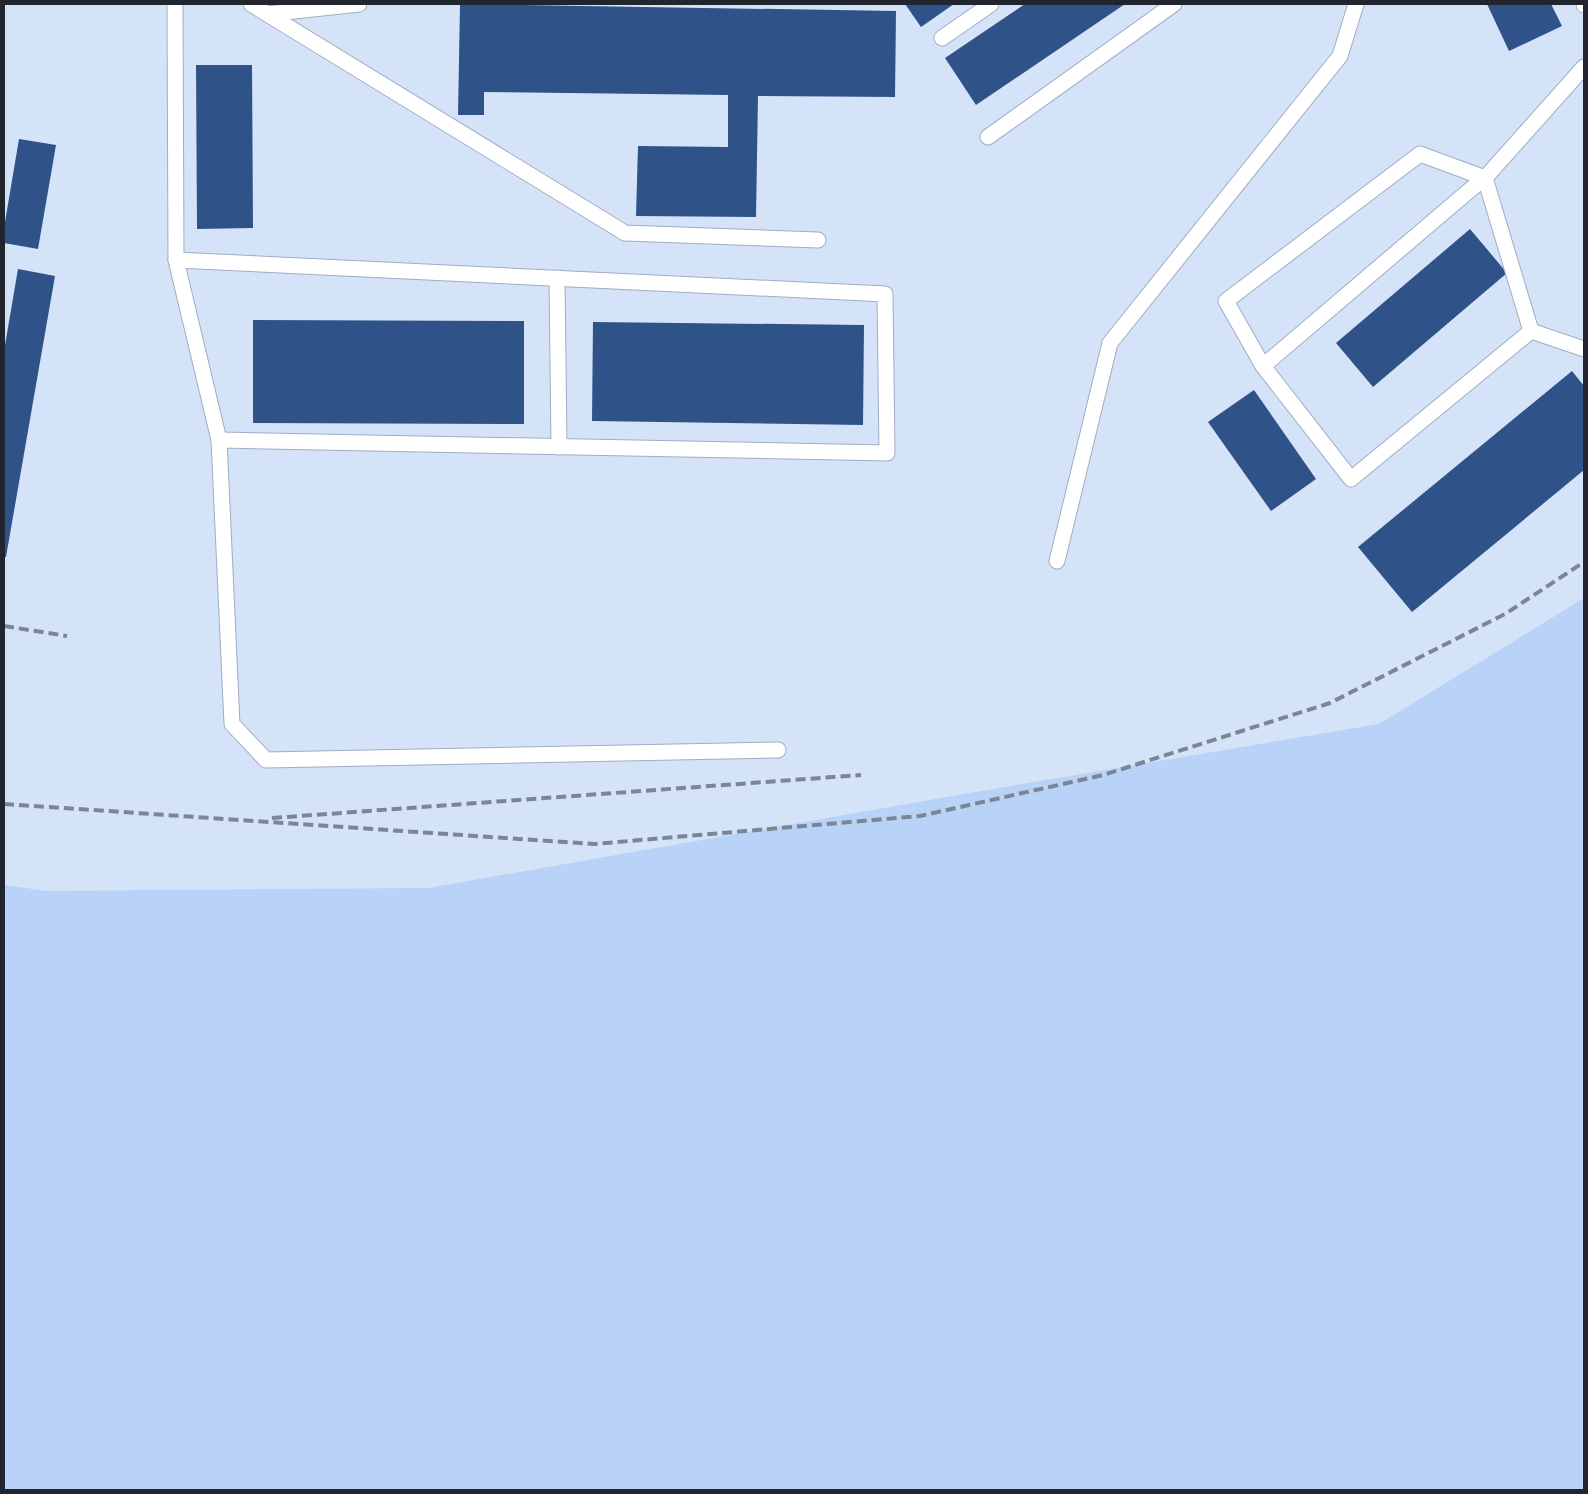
<svg xmlns="http://www.w3.org/2000/svg" width="1588" height="1494" viewBox="0 0 1588 1494" font-family="Bitter,serif">
  <style>
    .green { fill: #b9d2f8 }
    .building { fill: #2f5288 }
    .lines { fill: none; stroke-linecap: round; stroke-linejoin: round }
    .lane-casing { stroke: #a0adc2; stroke-width: 17 }
    .lane { stroke: #fff; stroke-width: 15 }
    .rail { stroke: #7c8594; stroke-width: 4; stroke-dasharray: 10 5; stroke-linecap: butt }
  </style>
  <rect width="100%" height="100%" fill="#d5e3f8"/>
  <polygon class="green" points="1584,598 1584,1490 4,1490 4,885 47,891 428,888 981,791 1379,724"/>
  <g class="building">
    <polygon points="460,4 896,11 895,97 758,96 756,217 636,216 638,146 728,147 728,95 484,92 484,115 458,115"/>
    <polygon points="905,4 954,4 921,27"/>
    <polygon points="1025,4 1125,4 976,105 945,58"/>
    <polygon points="1487,4 1551,4 1562,26 1509,51"/>
    <polygon points="196,65 252,65 253,228 197,229"/>
    <polygon points="19,139 56,145 38,249 4,243 4,228"/>
    <polygon points="1470,229 1507,273 1373,387 1336,343"/>
    <polygon points="18,269 55,276 6,557 4,557 4,351"/>
    <polygon points="253,320 524,321 524,424 253,423"/>
    <polygon points="593,322 864,325 863,425 592,421"/>
    <polygon points="1572,371 1584,386 1584,470 1412,612 1358,547"/>
    <polygon points="1254,390 1316,479 1271,511 1208,422"/>
  </g>
  <g class="lines">
    <defs>
      <g id="lane">
        <polyline points="175,4 176,260 219,440 232,724 266,760 778,750"/>
        <polyline points="251,4 625,233 818,240"/>
        <polyline points="1584,4 1584,5"/>
        <polyline points="267,14 359,4"/>
        <polyline points="942,38 991,4"/>
        <polyline points="988,137 1174,4"/>
        <polyline points="1484,178 1263,366 1351,479 1531,331 1584,349"/>
        <polyline points="1485,178 1584,67"/>
        <polyline points="176,260 885,294 887,453 219,440"/>
        <polyline points="557,278 559,447"/>
        <polyline points="1263,366 1226,301 1420,154 1485,178 1531,331"/>
        <polyline points="1057,561 1110,343 1340,56 1356,4"/>
      </g>
    </defs>
    <use href="#lane" class="lane-casing"/>
    <use href="#lane" class="lane"/>
    <g class="rail">
      <polyline points="4,626 67,636"/>
      <polyline points="4,804 594,844 920,816 1103,775 1330,703 1505,614 1584,562"/>
      <polyline points="272,818 861,775"/>
    </g>
  </g>
  <rect width="1588" height="1494" fill="none" stroke="#21262e" stroke-width="10"/>
</svg>
